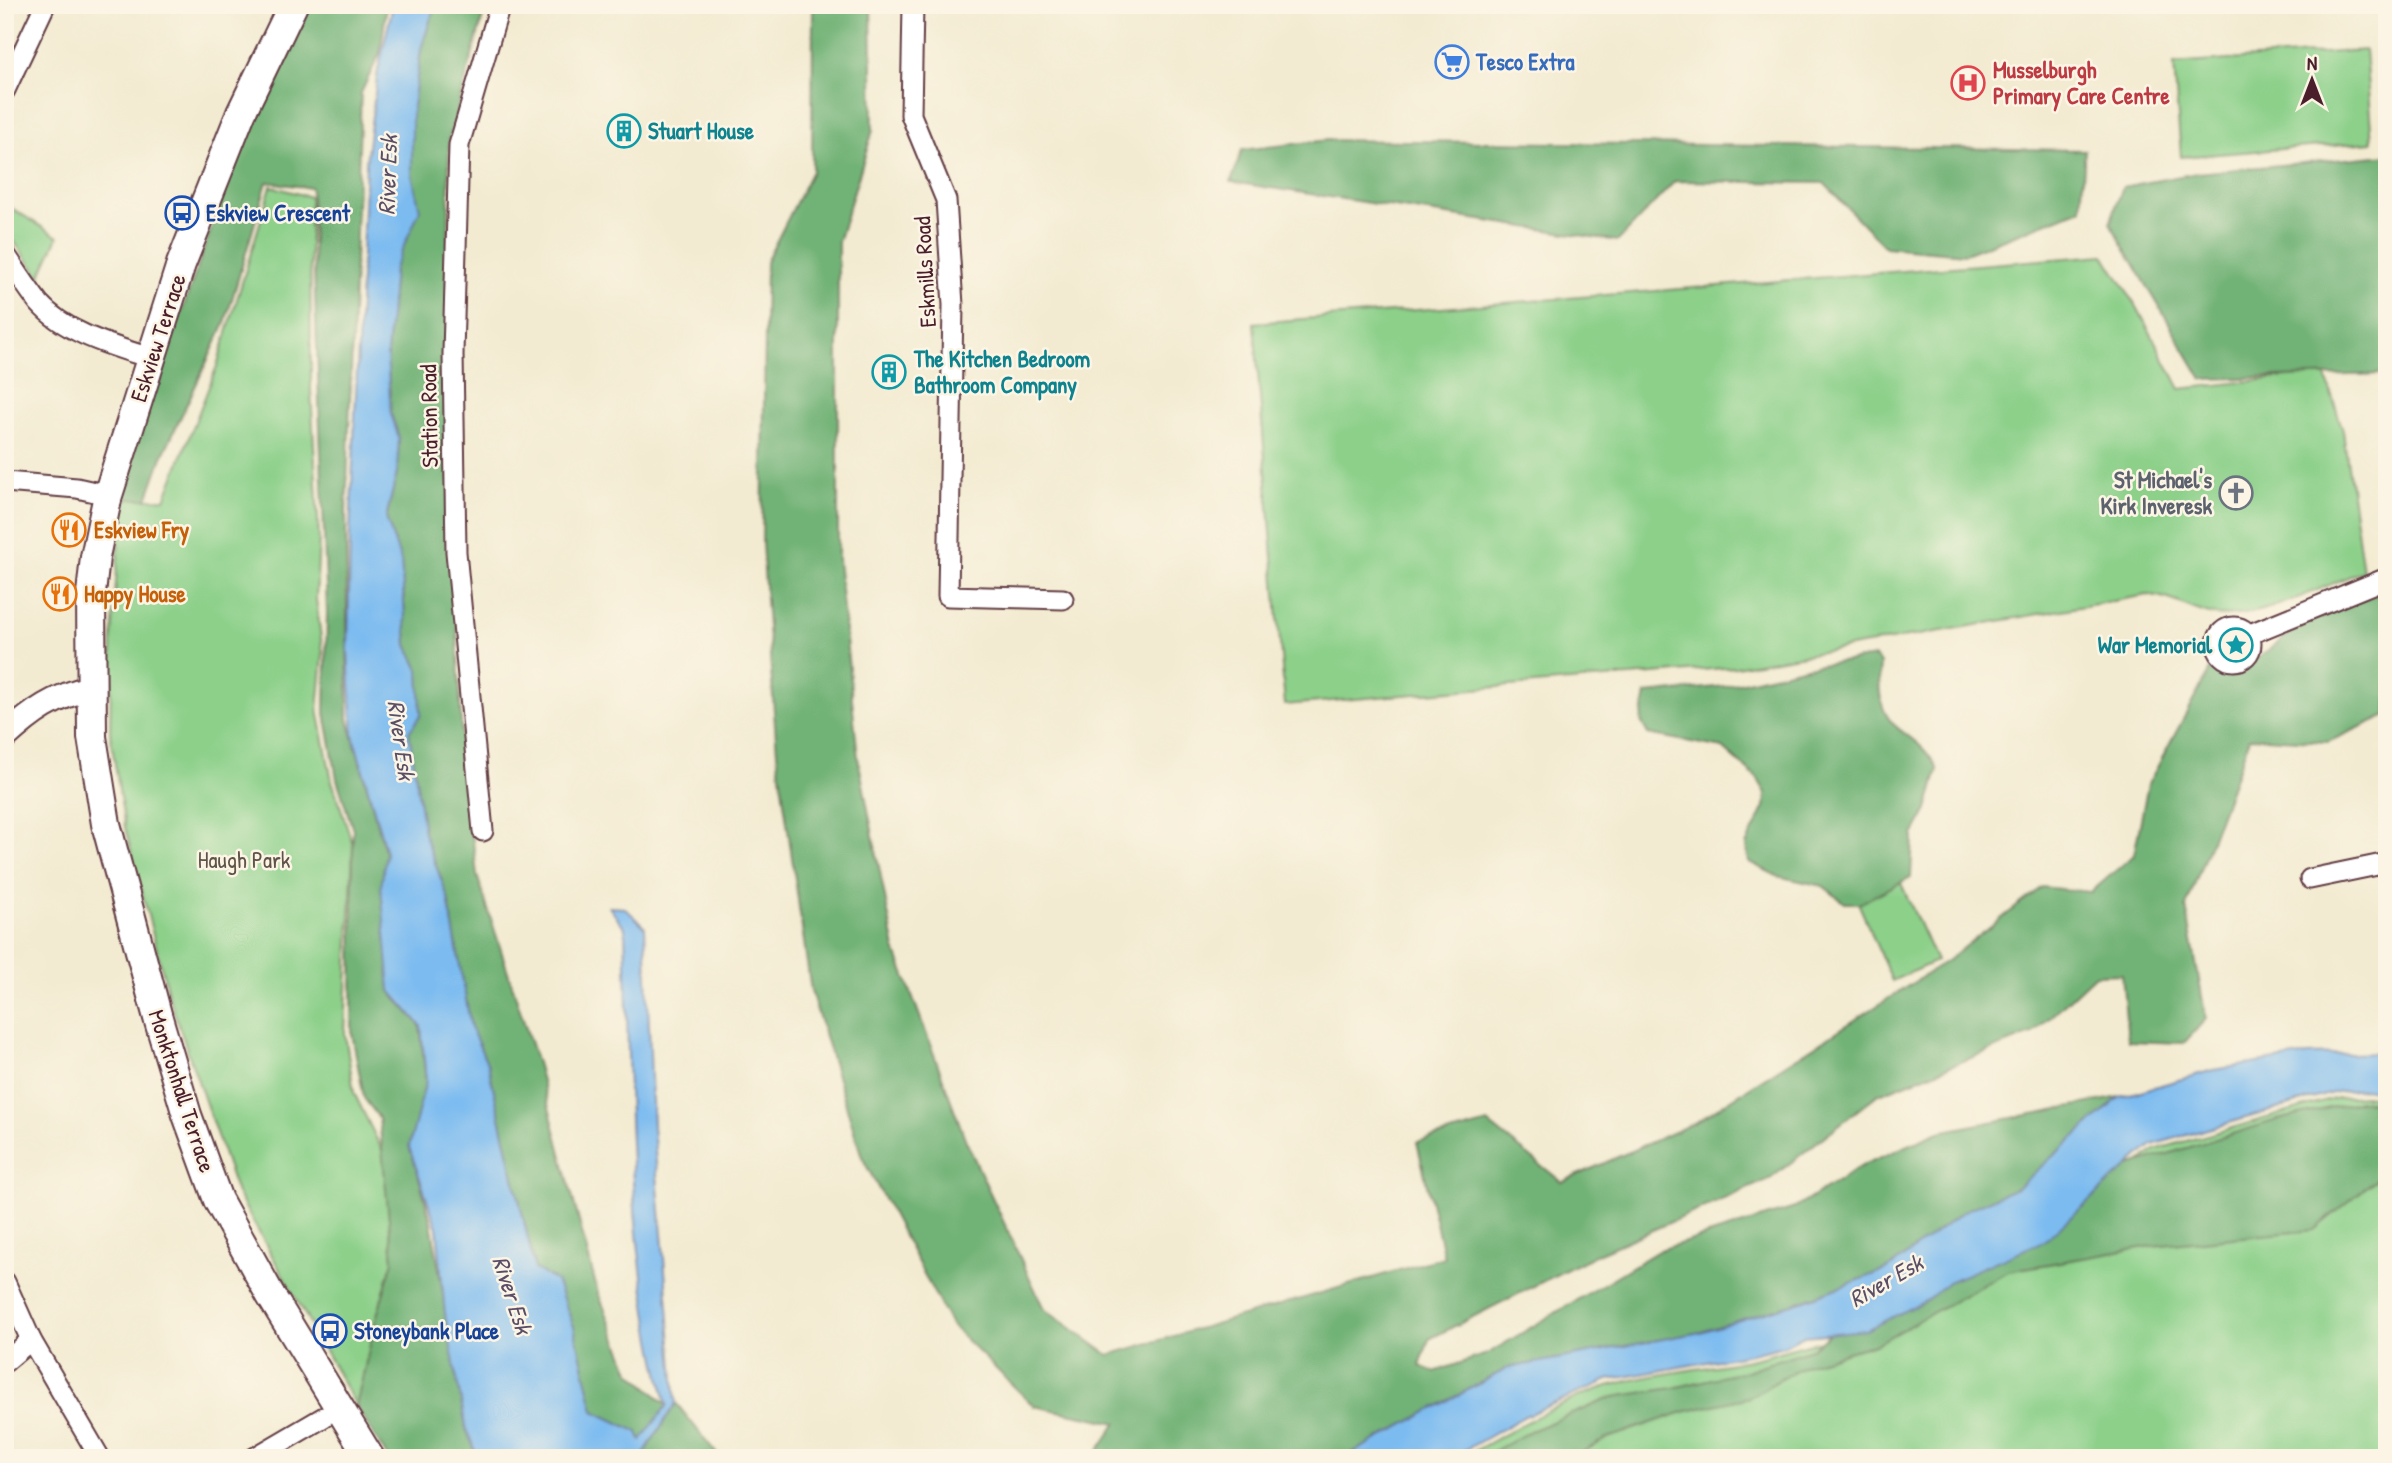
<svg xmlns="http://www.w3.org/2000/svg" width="2392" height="1463" viewBox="0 0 2392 1463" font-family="'Patrick Hand',sans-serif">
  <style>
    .green { fill: #8cd08a; stroke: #6b785a; stroke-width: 2 }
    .forest { fill: #71b276; stroke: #5e6850; stroke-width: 2 }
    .water { fill: #7bbbf0; stroke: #626d8e; stroke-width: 2 }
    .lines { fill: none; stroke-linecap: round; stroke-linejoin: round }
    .minor-casing { stroke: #633e44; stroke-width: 23 }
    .tertiary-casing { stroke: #633e44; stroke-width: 28 }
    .secondary-casing { stroke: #633e44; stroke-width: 32 }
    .minor { stroke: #fff; stroke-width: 19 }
    .tertiary { stroke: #fff; stroke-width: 24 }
    .secondary { stroke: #fff; stroke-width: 28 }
    .labels { text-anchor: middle; stroke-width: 5; stroke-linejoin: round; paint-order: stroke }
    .shop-label { font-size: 23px; font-weight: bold; fill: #366cbe; stroke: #fcf5e5; text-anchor: start }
    .health-label { font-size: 23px; font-weight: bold; fill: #be3a42; stroke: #fcf5e5; text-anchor: start }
    .culture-label { font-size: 23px; font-weight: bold; fill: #0d838f; stroke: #fcf5e5; text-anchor: start }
    .transit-label { font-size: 23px; font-weight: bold; fill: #164399; stroke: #fcf5e5; text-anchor: start }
    .street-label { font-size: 23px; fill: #4a1f2b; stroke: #fcf5e5 }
    .worship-label { font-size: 23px; font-weight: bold; fill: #5b616d; stroke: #fcf5e5; text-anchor: end }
    .food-label { font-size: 23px; font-weight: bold; fill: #c56008; stroke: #fcf5e5; text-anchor: start }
    .park-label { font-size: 23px; fill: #5e5448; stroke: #fcf5e5 }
    .water-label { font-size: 24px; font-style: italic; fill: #594e66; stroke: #fcf5e5 }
  </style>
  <rect width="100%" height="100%" fill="#fcf5e5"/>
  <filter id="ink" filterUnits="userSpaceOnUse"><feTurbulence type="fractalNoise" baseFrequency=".0143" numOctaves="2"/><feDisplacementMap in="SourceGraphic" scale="14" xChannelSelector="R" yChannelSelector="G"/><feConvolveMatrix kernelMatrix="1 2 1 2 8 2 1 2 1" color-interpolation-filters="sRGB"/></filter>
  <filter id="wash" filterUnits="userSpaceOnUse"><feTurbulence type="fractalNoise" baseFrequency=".00686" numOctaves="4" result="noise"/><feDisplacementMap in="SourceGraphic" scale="28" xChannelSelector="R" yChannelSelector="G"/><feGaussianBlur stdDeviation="1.57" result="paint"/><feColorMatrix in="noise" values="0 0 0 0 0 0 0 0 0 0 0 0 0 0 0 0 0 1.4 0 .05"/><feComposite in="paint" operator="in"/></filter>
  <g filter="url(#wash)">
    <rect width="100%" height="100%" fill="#f3ebd1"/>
    <g class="green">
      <polygon points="2365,50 2372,142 2181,157 2174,64"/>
      <polygon points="271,186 310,197 311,391 319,538 316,599 323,654 318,710 332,781 353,845 345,1034 354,1093 383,1152 393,1261 376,1319 356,1406 237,1193 170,1000 125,827 110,733 112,638 122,499 165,499 217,366"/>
      <polygon points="5,204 58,237 40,277 5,229"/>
      <path d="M 2104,255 L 2137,307 L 2180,389 L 2325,373 L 2343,431 L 2363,571 C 2321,587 2258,621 2214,615 C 2191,611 2172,596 2148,595 L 1736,667 L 1285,705 L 1254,323 Z"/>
      <polygon points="1896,872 1936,961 1892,981 1853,891"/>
      <path d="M 2364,1096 L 2387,1099 L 2387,1458 L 1462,1458 C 1505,1434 1565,1398 1612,1385 C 1656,1373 1704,1369 1749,1360 C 1778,1355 1802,1342 1831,1340 L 2116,1183 L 2155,1150 L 2337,1098 Z"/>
    </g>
    <g class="forest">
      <polygon points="311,5 387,5 380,53 361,93 346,513 348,719 388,862 390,991 420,1025 426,1083 410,1144 431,1222 466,1428 478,1458 388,1458 356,1406 376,1319 393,1261 379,1118 364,1098 352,1034 353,830 337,779 325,713 327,613 311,188 267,182 225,323 162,457 147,499 122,499 140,429 230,176"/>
      <polygon points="435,5 486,5 449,140 448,409 462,749 477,875 538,1066 598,1293 630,1371 667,1405 641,1441 637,1432 594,1411 574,1327 556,1281 535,1269 488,1065 471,1028 448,898 424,833 409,732 419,670 407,645 401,561 386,518 397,473 399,438 391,414 387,354 394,268 419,210 412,175 412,113 421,49"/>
      <polygon points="813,5 871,5 873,130 838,242 838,560 858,758 895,949 966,1141 1044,1309 1109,1355 1444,1257 1417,1142 1488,1123 1562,1182 1694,1123 1947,961 2042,887 2091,892 2134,855 2148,784 2211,668 2258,658 2312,617 2387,591 2387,715 2328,742 2250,737 2186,907 2206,1019 2184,1043 2128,1041 2122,974 2095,975 2032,1034 1877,1095 1770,1179 1595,1255 1429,1339 1420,1366 1434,1372 1487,1354 1660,1250 1795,1208 1865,1164 1939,1132 2120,1097 2017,1188 1964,1211 1888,1269 1808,1299 1701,1332 1508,1368 1343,1458 1093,1458 1117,1423 1034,1406 951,1325 862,1157 811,991 777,753 762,544 766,262 812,171"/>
      <polygon points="1328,140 2085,150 2081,209 1965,254 1885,247 1824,183 1675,181 1618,241 1231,182 1242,150"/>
      <polygon points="2387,155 2387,374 2202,379 2110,223 2123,187 2197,173"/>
      <path d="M 1875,657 L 1880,663 C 1873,742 1912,719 1938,770 L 1927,810 L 1913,835 L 1911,877 L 1861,903 L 1845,903 L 1823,886 L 1777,876 L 1749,862 L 1746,845 L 1765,807 L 1766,793 L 1757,778 L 1723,748 L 1648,734 L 1641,721 L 1646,694 L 1726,686 L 1806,667 Z"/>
      <polygon points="2360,1101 2387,1104 2387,1170 2314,1230 2152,1246 2008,1271 1878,1343 1805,1365 1750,1397 1683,1412 1608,1438 1571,1458 1482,1458 1530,1431 1613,1397 1673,1388 1746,1371 1813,1348 1834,1329 2074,1183 2277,1120"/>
      <polygon points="676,1403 717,1454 717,1458 641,1458"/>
    </g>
    <g class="water">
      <path d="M 393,5 L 435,5 L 421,49 L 412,113 L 412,175 L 420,210 L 394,268 L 387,354 L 391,414 L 399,438 L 397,473 L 386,518 L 401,561 L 407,645 L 419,670 L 421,715 L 409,732 L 424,833 L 448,898 L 471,1028 L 488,1065 L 535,1269 L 556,1281 L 574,1327 L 594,1411 L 638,1432 L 641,1440 L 667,1405 C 625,1251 630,1086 625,928 L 609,907 L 625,908 L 645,927 L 653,1126 L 676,1403 L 641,1458 L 478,1458 L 466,1428 L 445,1315 L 437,1228 L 409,1147 L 426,1081 L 421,1026 L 390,990 L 381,887 L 386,853 L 353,735 L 348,651 L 350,532 L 366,162 L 378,70 Z"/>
      <polygon points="2387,1053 2387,1093 2365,1089 2336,1092 2152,1145 2044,1241 1948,1282 1928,1300 1866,1330 1804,1336 1784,1346 1751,1354 1608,1380 1525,1416 1451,1458 1343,1458 1508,1368 1701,1332 1808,1299 1888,1269 1964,1211 2017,1188 2120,1097 2213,1070 2308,1055"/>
    </g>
  </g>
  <g filter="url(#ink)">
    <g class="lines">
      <defs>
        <g id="minor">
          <polyline points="913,5 911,115 946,200 953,305 948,596 1063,599"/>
          <polyline points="5,90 45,5"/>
          <path d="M 5,254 C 16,270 27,288 39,303 C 65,333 113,346 150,358"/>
          <polyline points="5,482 77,488 108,495"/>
          <circle cx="2234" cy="644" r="17"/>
          <polyline points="2250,634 2387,578"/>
          <polyline points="483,831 456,552 453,353 459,145 500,5"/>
          <polyline points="2310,879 2387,863"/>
          <polyline points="5,1282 31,1340 100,1458"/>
          <polyline points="5,1362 31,1340"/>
          <polyline points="254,1458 324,1417"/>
        </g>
        <path id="tertiary" d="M 5,737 C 32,712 55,696 91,688"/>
        <polyline id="secondary" points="293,5 241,113 181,264 108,495 95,557 91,594 92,737 106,824 158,1018 187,1115 218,1200 271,1296 370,1458"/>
      </defs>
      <use href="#minor" class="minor-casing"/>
      <use href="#tertiary" class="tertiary-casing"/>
      <use href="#secondary" class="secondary-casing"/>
      <use href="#minor" class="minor"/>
      <use href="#tertiary" class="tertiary"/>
      <use href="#secondary" class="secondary"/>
    </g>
  </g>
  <defs>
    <symbol id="supermarket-ring" viewBox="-11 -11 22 22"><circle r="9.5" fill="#fcf5e5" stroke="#3f7fe0" stroke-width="1.5"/><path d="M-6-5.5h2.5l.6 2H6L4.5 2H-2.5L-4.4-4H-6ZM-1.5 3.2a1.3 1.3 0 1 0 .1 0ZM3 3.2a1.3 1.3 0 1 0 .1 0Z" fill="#3f7fe0"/></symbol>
    <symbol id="hospital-ring" viewBox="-11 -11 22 22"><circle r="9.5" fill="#fcf5e5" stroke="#e0444e" stroke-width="1.5"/><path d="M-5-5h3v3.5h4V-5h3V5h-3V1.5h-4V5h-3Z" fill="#e0444e"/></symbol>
    <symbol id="building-ring" viewBox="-11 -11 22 22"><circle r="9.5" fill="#fcf5e5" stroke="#0f9aa8" stroke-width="1.5"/><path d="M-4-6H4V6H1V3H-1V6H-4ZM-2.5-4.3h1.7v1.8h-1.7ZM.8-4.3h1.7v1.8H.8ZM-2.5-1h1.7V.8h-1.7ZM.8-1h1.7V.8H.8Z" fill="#0f9aa8"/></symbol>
    <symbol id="bus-ring" viewBox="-11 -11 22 22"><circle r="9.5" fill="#fcf5e5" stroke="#1a4fb4" stroke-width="1.5"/><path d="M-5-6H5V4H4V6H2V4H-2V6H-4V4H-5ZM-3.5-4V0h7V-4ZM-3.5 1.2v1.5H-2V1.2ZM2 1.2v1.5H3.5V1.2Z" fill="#1a4fb4"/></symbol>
    <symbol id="church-ring" viewBox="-11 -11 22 22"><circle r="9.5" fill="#fcf5e5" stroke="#6b7280" stroke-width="1.5"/><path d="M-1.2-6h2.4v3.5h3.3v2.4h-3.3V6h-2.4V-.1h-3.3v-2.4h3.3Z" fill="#6b7280"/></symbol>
    <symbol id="restaurant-ring" viewBox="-11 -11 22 22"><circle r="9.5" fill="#fcf5e5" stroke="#e8710a" stroke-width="1.5"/><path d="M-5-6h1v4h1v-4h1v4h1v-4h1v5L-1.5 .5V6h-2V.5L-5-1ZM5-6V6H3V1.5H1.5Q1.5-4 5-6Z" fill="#e8710a"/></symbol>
    <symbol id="sight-ring" viewBox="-11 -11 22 22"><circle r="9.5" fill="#fcf5e5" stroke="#0f9aa8" stroke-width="1.5"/><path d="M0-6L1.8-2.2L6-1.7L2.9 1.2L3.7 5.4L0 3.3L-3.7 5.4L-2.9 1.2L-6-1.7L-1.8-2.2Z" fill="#0f9aa8"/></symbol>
  </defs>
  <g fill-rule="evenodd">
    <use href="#supermarket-ring" x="1433" y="43" width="38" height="38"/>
    <use href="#hospital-ring" x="1949" y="64" width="38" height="38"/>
    <use href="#building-ring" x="605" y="112" width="38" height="38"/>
    <use href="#bus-ring" x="163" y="194" width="38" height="38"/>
    <use href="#building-ring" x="870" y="353" width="38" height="38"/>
    <use href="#church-ring" x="2217" y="474" width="38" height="38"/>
    <use href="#restaurant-ring" x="50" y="511" width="38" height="38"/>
    <use href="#restaurant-ring" x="41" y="575" width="38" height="38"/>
    <use href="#sight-ring" x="2217" y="626" width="38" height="38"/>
    <use href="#bus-ring" x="311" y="1312" width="38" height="38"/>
  </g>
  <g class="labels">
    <g class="shop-label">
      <text x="1476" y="70">Tesco Extra</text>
    </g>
    <g class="health-label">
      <text x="1993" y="78">Musselburgh<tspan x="1993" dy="26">Primary Care Centre</tspan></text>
    </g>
    <g class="culture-label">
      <text x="648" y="139">Stuart House</text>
      <text x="914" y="367">The Kitchen Bedroom<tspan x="914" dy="26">Bathroom Company</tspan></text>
      <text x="2212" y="653" text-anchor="end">War Memorial</text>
    </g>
    <g class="transit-label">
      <text x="206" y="221">Eskview Crescent</text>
      <text x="354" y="1339">Stoneybank Place</text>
    </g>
    <g class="street-label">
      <text transform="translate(925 272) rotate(-93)" y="8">Eskmills Road</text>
      <text transform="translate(158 338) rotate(-72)" y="8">Eskview Terrace</text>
      <text transform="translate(429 416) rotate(-91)" y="8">Station Road</text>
      <text transform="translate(182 1091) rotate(72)" y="8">Monktonhall Terrace</text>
    </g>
    <g class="worship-label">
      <text x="2212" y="488">St Michael's<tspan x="2212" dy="26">Kirk Inveresk</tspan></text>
    </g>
    <g class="food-label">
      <text x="94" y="538">Eskview Fry</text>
      <text x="84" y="602">Happy House</text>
    </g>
    <g class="park-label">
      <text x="244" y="868">Haugh Park</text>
    </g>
    <g class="water-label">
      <text transform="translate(388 175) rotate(-88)" y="8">River Esk</text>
      <text transform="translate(401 740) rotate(82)" y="8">River Esk</text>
      <text transform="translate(1886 1281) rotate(-30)" y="8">River Esk</text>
      <text transform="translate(512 1295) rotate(72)" y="8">River Esk</text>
    </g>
  </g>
  <rect width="2392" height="1463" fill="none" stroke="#fcf5e5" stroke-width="28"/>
  <g transform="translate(2312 80)" stroke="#fcf5e5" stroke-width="5" paint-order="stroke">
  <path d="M0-5L12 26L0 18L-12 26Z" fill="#4a1f2b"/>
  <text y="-10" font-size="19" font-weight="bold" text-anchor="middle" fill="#4a1f2b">N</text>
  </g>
</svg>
